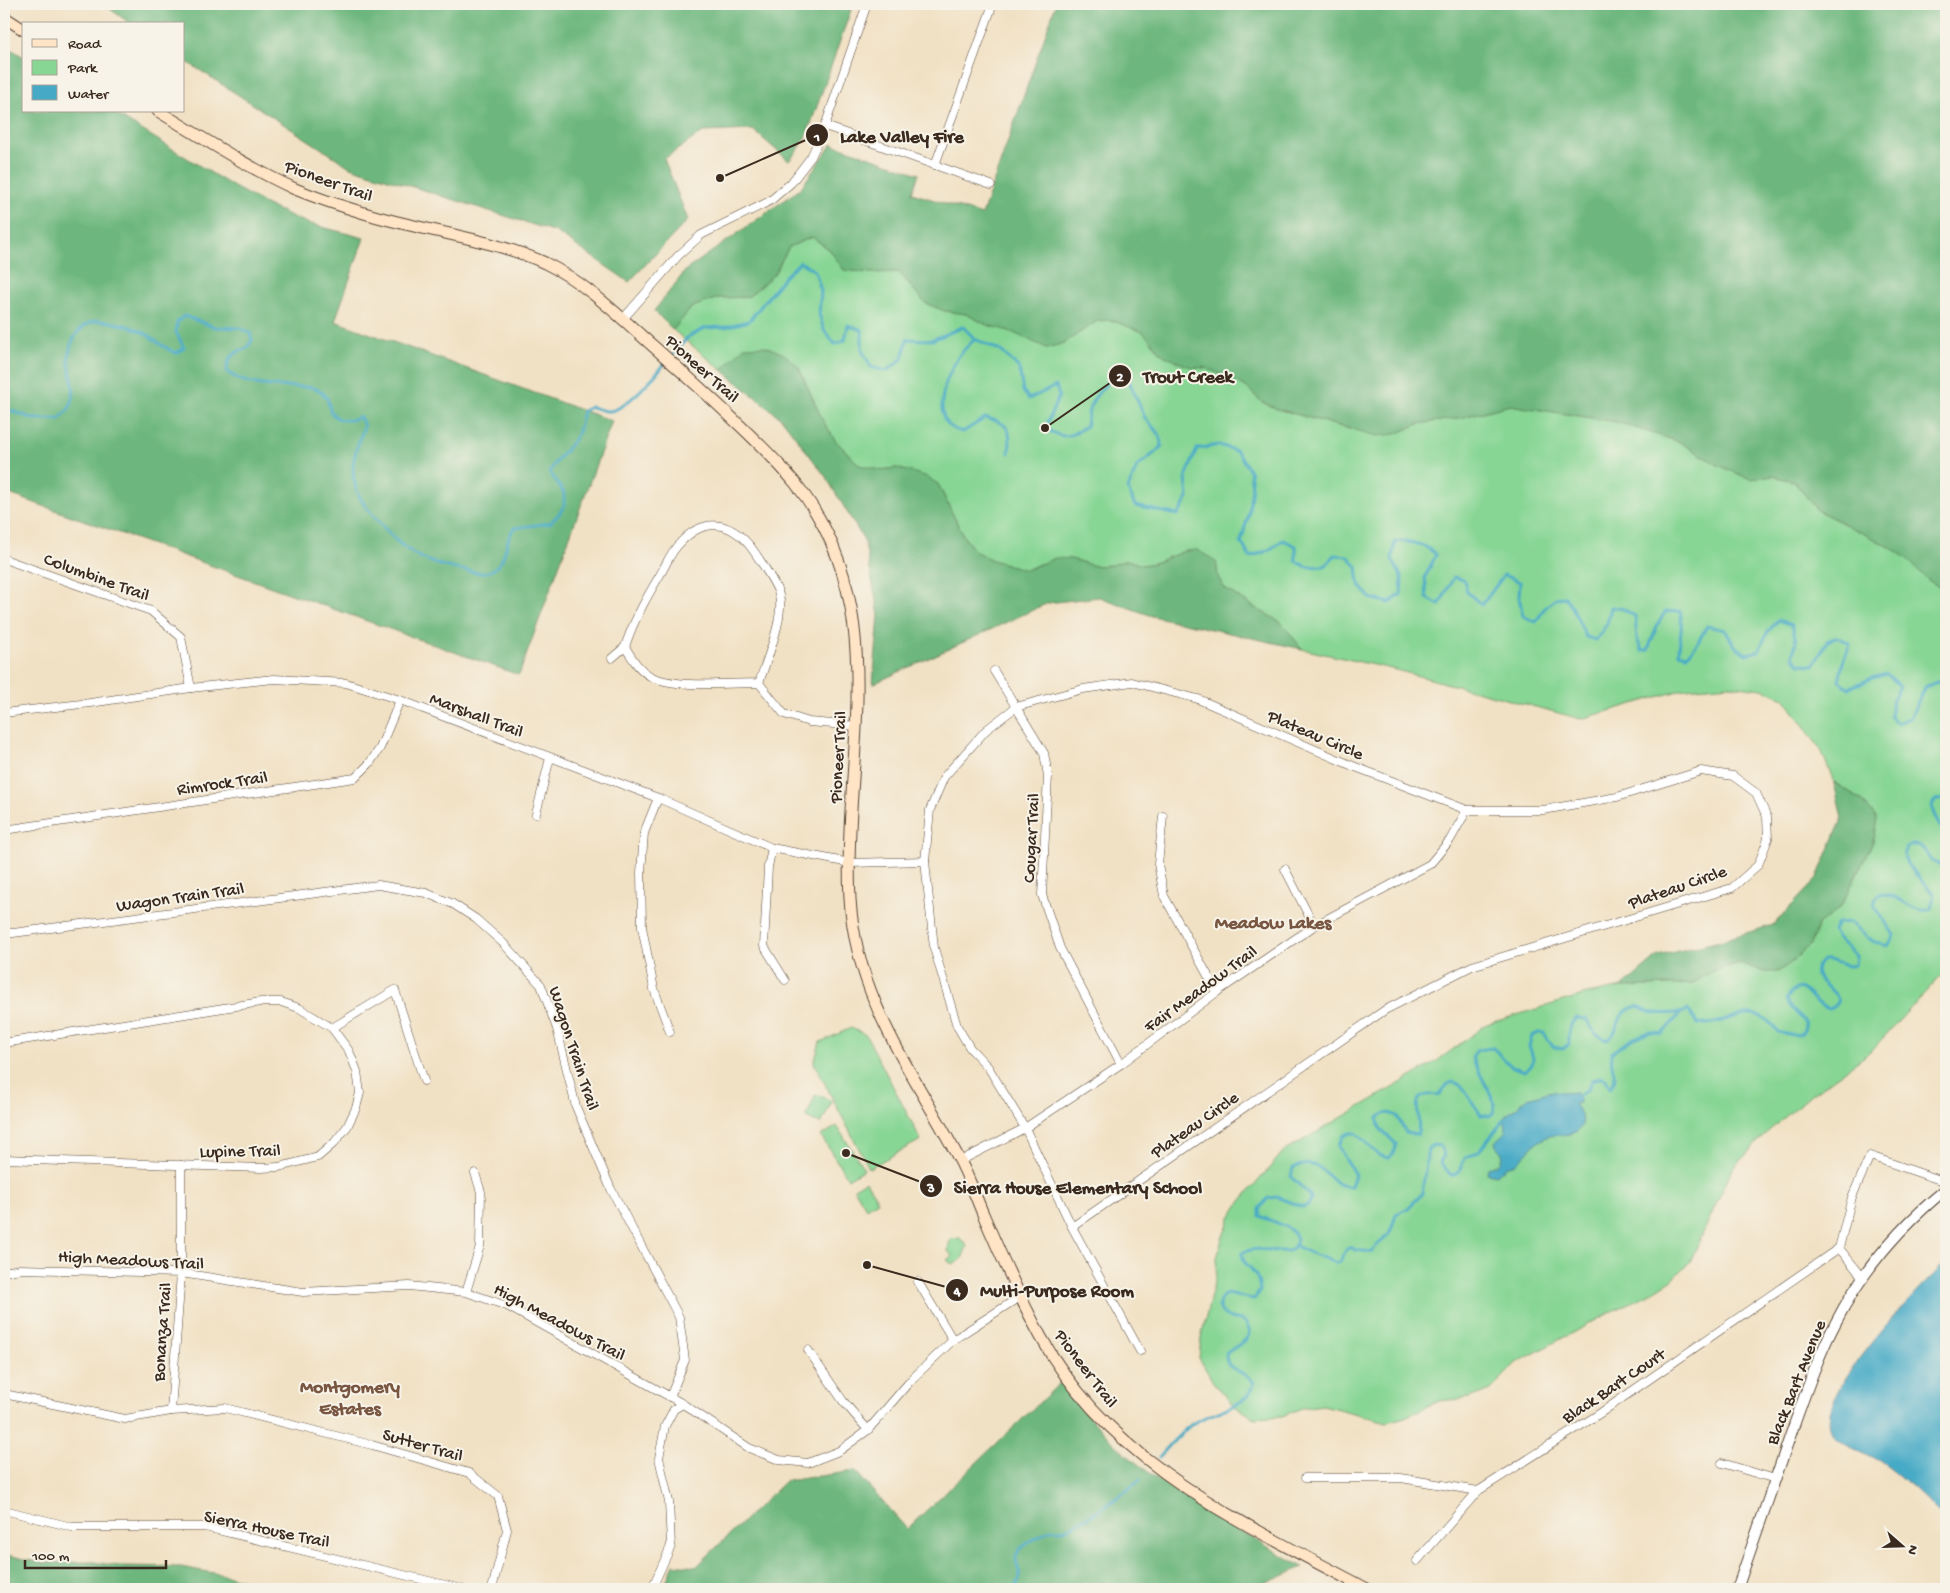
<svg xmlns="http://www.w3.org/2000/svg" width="1950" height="1593" viewBox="0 0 1950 1593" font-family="'Gochi Hand',sans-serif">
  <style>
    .green { fill: #87d694; stroke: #618059 }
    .forest { fill: #6db77e; stroke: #54704e }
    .water { fill: #46aac6; stroke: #406a72 }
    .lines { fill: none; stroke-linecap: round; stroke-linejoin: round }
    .stream { stroke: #46aac6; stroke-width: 3 }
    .minor-casing { stroke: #564537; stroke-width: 9 }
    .tertiary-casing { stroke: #564537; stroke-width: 12 }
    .secondary-casing { stroke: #564537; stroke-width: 13 }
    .minor { stroke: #fff; stroke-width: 8 }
    .tertiary { stroke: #fff; stroke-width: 10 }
    .secondary { stroke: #ffe4c6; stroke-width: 11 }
    .labels { text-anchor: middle; stroke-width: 4; stroke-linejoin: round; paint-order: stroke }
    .street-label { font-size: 18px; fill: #3b2a1e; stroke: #f7f3e8 }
    .neighbourhood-label { font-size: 19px; font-weight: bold; fill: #795642; stroke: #f7f3e8 }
    .leader { fill: none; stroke: #3b2a1e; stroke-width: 2 }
    .callout-dot { fill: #3b2a1e; stroke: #f7f3e8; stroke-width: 2 }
    .mark-label { font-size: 15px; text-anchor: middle; font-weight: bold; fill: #fff }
    .callout-label { font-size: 19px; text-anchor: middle; font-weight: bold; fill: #3b2a1e; stroke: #f7f3e8; stroke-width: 4; stroke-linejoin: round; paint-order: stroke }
  </style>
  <rect width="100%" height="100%" fill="#f7f3e8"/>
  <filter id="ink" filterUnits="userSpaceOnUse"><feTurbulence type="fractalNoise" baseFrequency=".02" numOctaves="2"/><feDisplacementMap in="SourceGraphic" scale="10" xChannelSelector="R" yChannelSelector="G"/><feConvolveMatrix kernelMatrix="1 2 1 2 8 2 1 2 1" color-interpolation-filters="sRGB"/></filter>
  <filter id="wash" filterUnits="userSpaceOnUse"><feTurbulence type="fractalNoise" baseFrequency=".0096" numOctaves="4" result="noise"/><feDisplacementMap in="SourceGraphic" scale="20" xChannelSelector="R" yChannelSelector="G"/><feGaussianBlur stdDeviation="1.12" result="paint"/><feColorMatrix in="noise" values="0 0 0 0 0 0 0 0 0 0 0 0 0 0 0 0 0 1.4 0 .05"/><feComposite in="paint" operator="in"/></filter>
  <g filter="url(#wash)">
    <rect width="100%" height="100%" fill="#f1e1c4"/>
    <g class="green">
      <polygon points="812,237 830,250 844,270 871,273 899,272 925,303 945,311 966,314 987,325 1009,330 1047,348 1064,343 1097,321 1111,320 1143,332 1164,355 1178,362 1192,367 1206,368 1229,378 1246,387 1262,402 1277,409 1349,429 1396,434 1418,424 1459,418 1510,405 1617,422 1680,442 1718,465 1750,479 1773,476 1794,481 1817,510 1890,547 1905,557 1928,580 1946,591 1946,970 1869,1053 1811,1095 1764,1135 1731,1171 1690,1262 1673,1279 1649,1294 1613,1311 1516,1363 1491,1390 1470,1398 1439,1401 1405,1417 1387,1422 1323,1405 1302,1408 1282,1416 1255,1418 1234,1406 1213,1382 1199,1358 1201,1338 1216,1274 1217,1258 1222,1239 1230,1218 1241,1201 1283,1152 1433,1064 1487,1024 1583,995 1622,987 1692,984 1714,970 1741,963 1764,972 1810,945 1818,925 1840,908 1873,842 1862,801 1834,782 1821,750 1784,698 1762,689 1730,685 1685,689 1581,719 1396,670 1302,649 1281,622 1262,612 1225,589 1218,577 1216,561 1185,551 1154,563 1142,565 1127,560 1112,565 1095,566 1071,559 1039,564 1026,570 992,560 976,552 964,537 938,484 897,468 880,470 859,465 835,440 822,419 798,366 745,347 722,370 673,330 692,307 718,298 748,297 774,274 789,247"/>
      <polygon points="851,1028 866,1035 921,1140 869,1168 814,1063 820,1042"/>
      <polygon points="816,1094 832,1101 821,1124 806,1117"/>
      <polygon points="837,1126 864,1169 848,1179 821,1136"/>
      <polygon points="866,1181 878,1201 866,1208 854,1188"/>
      <polygon points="960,1238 967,1246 962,1259 955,1264 950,1263 947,1260 952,1256 948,1251 950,1239"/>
    </g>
    <g class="forest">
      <polygon points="103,4 853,4 808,132 800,147 789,161 753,130 703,132 664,159 688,220 629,282 556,232 350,167 184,60 184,24 131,24"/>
      <polygon points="1056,4 1946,4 1946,591 1928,580 1905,557 1890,547 1817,510 1794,481 1773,476 1750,479 1718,465 1680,442 1617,422 1510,405 1459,418 1418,424 1396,434 1377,436 1277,409 1262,402 1246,387 1229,378 1206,368 1192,367 1178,362 1163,355 1143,332 1111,320 1097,321 1064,343 1047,348 1009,331 987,325 966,314 945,311 925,303 899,272 871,273 844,270 830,250 812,237 789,247 774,274 748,297 718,298 692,307 673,330 654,311 686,270 800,189 832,144 919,174 912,193 982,215"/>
      <polygon points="4,45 24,57 24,111 111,111 234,187 269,206 307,223 364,238 335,321 612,421 519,675 4,492"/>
      <polygon points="765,346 784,354 798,366 822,419 835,440 859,465 880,470 897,468 925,476 938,484 964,537 976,552 992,560 1026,570 1055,558 1071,559 1095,566 1112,565 1127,560 1142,565 1154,563 1185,551 1197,550 1216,561 1218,577 1225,589 1262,612 1281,622 1302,649 1152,616 1099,597 1048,603 873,684 879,615 864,540 826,477 782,419 722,370 744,347"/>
      <polygon points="1834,782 1862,801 1877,818 1873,842 1840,908 1818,925 1810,944 1792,962 1778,972 1764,972 1740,963 1714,970 1692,984 1622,987 1658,956 1716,942 1773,925 1816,880 1842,819"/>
      <path d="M 1061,1382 C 1083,1410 1106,1438 1134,1461 C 1184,1502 1247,1534 1303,1567 L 1253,1589 L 660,1589 L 665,1584 L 674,1564 L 696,1567 L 785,1481 L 855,1471 L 907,1529 Z"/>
      <polygon points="4,1554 41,1563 93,1562 119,1566 181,1567 230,1576 272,1589 4,1589"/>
    </g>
    <g class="water">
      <path d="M 1551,1091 L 1576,1093 L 1580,1099 L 1579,1103 L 1574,1104 C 1578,1110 1585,1117 1582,1125 C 1577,1137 1560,1134 1550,1136 C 1536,1140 1527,1153 1517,1163 C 1513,1166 1510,1165 1506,1167 C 1503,1169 1500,1172 1497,1175 L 1487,1173 L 1488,1168 C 1498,1165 1502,1164 1502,1153 L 1496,1146 L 1495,1142 C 1503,1132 1509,1134 1504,1120 L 1506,1115 L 1517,1108 L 1521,1102 L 1528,1098 Z"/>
      <path d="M 1946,1262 L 1946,1520 C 1924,1498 1903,1477 1878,1460 C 1865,1452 1848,1448 1837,1439 C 1797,1406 1923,1286 1946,1262 Z"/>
    </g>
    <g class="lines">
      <g class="stream">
        <path d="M 975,339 C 970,344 963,350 959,356 C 945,377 927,425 963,432 L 985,418 C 1009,422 1012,430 1009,453"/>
        <path d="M 670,358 L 688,337 L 705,328 L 725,327 L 749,321 L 785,276 L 800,262 L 815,271 L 821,291 L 819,314 L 824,330 L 835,344 L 845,340 L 848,325 L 862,330 L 862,350 L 871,367 L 887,371 L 903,358 L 907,339 L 932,340 L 963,327 L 975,339 L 1001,351 L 1019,368 L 1023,391 L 1029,399 L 1056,386 L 1059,396 L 1045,428 C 1063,440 1069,438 1086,426 C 1089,402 1094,397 1110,380 L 1129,381 L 1145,418 L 1159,434 L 1162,447 L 1137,467 L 1128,489 L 1135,506 L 1178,515 L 1188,498 L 1186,477 L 1197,449 L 1219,445 L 1237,451 L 1250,471 L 1252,488 L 1248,516 L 1241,542 L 1250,557 L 1269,550 L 1283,540 L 1296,546 L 1296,561 L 1307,567 L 1325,566 L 1335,555 L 1348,556 L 1357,567 L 1359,584 L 1370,598 L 1390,603 L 1401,594 L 1402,578 L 1392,559 L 1395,542 C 1410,541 1425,543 1436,555 L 1425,577 L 1427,598 L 1439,605 L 1454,577 L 1464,580 L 1467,592 L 1482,605 L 1504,575 L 1520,582 L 1519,597 L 1523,616 L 1536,622 L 1544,609 L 1556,598 L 1565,597 L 1572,607 L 1586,637 L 1596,640 L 1607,624 L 1611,607 L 1624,609 L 1635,616 L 1637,639 L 1642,651 L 1648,650 L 1657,626 L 1665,612 L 1680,611 C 1684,626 1679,636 1679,653 L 1688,655 L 1697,644 L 1707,626 L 1725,630 L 1734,645 L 1746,654 L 1759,651 L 1767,633 L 1778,620 L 1792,625 L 1796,641 L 1793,656 L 1799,664 L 1814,665 L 1827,641 L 1838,637 L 1850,644 L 1843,662 L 1839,681 L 1849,688 L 1872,678 L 1887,674 L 1900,686 L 1893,699 L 1890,716 L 1897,723 L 1910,718 L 1925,687 L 1939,681 L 1946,685"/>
        <path d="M 4,408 L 34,419 L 59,419 C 66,413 72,407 73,397 C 75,385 70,374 69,363 C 67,345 78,324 96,321 C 101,320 110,322 115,323 C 126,325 138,329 148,335 C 158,342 165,349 177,353 L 184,348 L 176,332 L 177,322 L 184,316 L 215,327 L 239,328 L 250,333 L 252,340 L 247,348 C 233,353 227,357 227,372 C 249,389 282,386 309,387 C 315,388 323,391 326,397 C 329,401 329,408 331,412 C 338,423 351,421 360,417 L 364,426 C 358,446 349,463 355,484 C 358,498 367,509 377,520 C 403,551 422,563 462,570 C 473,572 486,576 495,568 C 508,558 504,540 514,528 L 550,523 L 559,514 L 564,506 L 564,493 L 550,472 C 556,456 571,449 577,434 C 580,427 581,418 583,411 L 591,407 C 597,408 604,412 610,411 C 626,409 656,375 666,362"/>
        <path d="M 1946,800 C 1919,795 1939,826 1946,834"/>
        <path d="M 1578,1096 L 1587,1090 L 1592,1080 L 1602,1077 L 1606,1079 L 1610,1088 C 1618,1078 1614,1075 1612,1065 C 1611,1061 1612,1056 1612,1052 L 1632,1039 L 1650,1032 L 1662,1034 L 1681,1013 L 1688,1010 L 1698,1024 C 1731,1027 1752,995 1778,1032 C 1790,1035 1807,1040 1805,1022 L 1789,1005 L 1787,999 C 1801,971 1812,1007 1830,1009 C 1855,993 1810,987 1817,967 C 1824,949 1843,971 1855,965 L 1856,956 C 1848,947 1838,942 1833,931 L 1837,923 L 1850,922 L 1875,943 L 1888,946 L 1894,935 L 1874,905 L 1876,898 L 1880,894 C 1899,892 1913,916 1931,909 L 1934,895 L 1907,864 L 1904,856 L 1907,847 C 1922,840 1924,851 1931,861 L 1943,866 L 1946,864"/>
        <path d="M 1295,1245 C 1308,1254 1322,1256 1336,1263 L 1340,1262 L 1346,1250 L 1351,1247 L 1355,1250 L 1372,1252 C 1375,1244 1384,1242 1389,1234 C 1393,1228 1393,1221 1396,1214 L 1408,1208 L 1422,1194 L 1428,1149 L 1433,1145 L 1441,1146 L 1444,1155 L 1440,1162 L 1451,1175 L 1455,1175 L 1459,1171 L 1465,1158 L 1479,1151 L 1504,1120"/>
        <path d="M 1159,1457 C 1170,1445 1179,1434 1192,1424 C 1211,1411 1250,1408 1254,1383 C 1246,1369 1225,1373 1226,1354 C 1232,1347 1248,1343 1249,1333 C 1250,1330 1247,1324 1245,1322 C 1241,1319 1234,1319 1230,1318 C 1218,1313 1215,1301 1226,1294 L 1254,1299 L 1260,1291 C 1259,1278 1254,1270 1244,1262 L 1242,1253 C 1260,1244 1282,1255 1291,1250 C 1294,1248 1296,1243 1297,1239 C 1291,1224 1273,1223 1260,1216 L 1260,1208 L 1268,1198 L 1277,1197 L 1302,1207 L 1308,1205 L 1312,1199 L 1308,1193 L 1291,1177 L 1293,1168 C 1327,1153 1327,1190 1351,1186 L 1355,1175 L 1338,1146 L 1343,1136 L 1350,1133 L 1356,1133 L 1379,1155 L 1389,1158 L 1393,1154 L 1396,1144 C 1388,1134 1378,1133 1378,1118 C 1385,1112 1389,1112 1397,1116 L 1406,1133 L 1417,1135 C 1425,1118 1402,1091 1439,1095 L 1448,1084 L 1453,1082 L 1461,1085 L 1481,1115 L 1489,1116 L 1493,1113 L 1495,1104 L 1492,1097 L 1472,1058 L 1477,1050 L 1493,1048 L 1511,1066 L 1525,1071 C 1537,1064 1533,1056 1529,1046 L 1532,1036 L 1538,1033 L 1544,1033 L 1553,1047 L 1563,1049 L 1569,1044 C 1569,1033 1568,1026 1576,1018 L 1586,1019 L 1595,1033 L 1606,1040 C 1619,1037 1615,1014 1632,1008 C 1640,1004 1643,1009 1650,1012 C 1658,1015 1672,1013 1681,1013"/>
        <path d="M 1013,1589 C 1032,1572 1003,1561 1024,1546 C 1027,1543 1048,1531 1050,1530 C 1056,1529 1061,1531 1066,1529 C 1092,1516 1117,1499 1140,1480"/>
      </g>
    </g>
  </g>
  <g filter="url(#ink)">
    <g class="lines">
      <defs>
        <g id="minor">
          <polyline points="825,126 991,185"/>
          <polyline points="935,165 993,4"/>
          <polyline points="623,319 678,256 701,235 770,201 791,183 811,157 825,126 867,4"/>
          <polyline points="4,559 151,611 181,637 191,688"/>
          <polyline points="612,658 625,647"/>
          <polyline points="994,671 1044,753 1048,776 1042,895 1060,948 1121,1064"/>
          <path d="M 759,683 C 730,683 675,689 650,676 C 638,669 632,658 625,647 C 633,621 646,598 660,575 C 666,565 671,551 680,543 C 703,518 729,520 750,546 C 756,554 777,585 779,595 C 785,617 766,661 759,683 L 784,714 L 809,722 L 857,726"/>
          <polyline points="4,713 90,703 191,688 274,679 346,683 400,700 658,798 772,848 850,863 925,861"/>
          <polyline points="658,798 644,833 641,872 642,927 654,989 670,1032"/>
          <polyline points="536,814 550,758"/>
          <polyline points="1163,816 1158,864 1164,896 1217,992"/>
          <polyline points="4,830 355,778 369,764 380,748 400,700"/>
          <polyline points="772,848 768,867 764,946 785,980"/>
          <polyline points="1285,869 1314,926"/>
          <polyline points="4,933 13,933 378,885 426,893 453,904 476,919 503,943 541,985 557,1029 576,1107 611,1189 679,1317 685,1360 670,1397"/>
          <polyline points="332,1028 395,990 424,1081"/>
          <polyline points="4,1043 261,1002 281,1002 299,1008 332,1028 349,1051 357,1071 360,1093 356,1108 347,1127 334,1143 318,1157 279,1167 261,1168 4,1159"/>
          <polyline points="960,1161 1025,1128 1121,1064 1217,992 1314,926 1430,864 1450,840 1467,810"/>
          <polyline points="1072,1227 1385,1010 1472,966 1732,888 1758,865 1768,839 1767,817 1756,793 1733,776 1701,771 1617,797 1543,810 1467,810 1353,766 1198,699 1132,682 1083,689 1016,707 986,730 944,777 930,810 925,861 934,948 957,1026 970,1048 988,1067 1025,1128 1072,1227 1140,1351"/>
          <polyline points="4,1272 20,1269 181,1273 303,1292 409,1286 466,1292 507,1306 683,1404 749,1448 779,1460 808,1463 839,1451 868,1430 911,1380 953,1340 1021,1296"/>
          <polyline points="1864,1279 1839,1248 1852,1197 1870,1156 1946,1182"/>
          <polyline points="918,1282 953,1340"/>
          <polyline points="466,1292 480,1246 481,1192 475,1173"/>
          <polyline points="808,1350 843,1401 868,1430"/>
          <polyline points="4,1394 125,1419 171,1411 225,1408 372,1445 469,1473 498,1496 507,1530 492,1589"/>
          <polyline points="171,1411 181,1273 181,1165"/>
          <polyline points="1722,1463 1775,1479"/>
          <polyline points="1305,1478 1401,1478 1478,1491"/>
          <polyline points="4,1510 72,1527 205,1527 462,1589"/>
          <polyline points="1417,1561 1478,1491 1599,1414 1839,1248"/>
          <polyline points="649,1589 653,1586 671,1546 669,1502 659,1458 665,1426 674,1409 683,1404"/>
        </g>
        <path id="tertiary" d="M 1737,1589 C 1756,1535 1774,1482 1793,1428 C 1806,1392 1818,1356 1836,1322 C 1862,1271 1902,1225 1946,1189"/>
        <g id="secondary">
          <polyline points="4,17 24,30"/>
          <path d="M 158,111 C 203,138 247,167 295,189 C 317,198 341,206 364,213 C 422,231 490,238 545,263 C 586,283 620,317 653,346 C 679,369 705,392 730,416 C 753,438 776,459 796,484 C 895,608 842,757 850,899 C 856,999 913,1072 958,1157 C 968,1175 975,1195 983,1214 C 1001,1256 1020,1298 1041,1337 C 1112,1466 1244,1523 1367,1589"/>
        </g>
      </defs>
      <use href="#minor" class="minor-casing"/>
      <use href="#tertiary" class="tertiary-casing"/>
      <use href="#secondary" class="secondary-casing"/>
      <use href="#minor" class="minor"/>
      <use href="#tertiary" class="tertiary"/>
      <use href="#secondary" class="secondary"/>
    </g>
  </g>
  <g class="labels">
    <g class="street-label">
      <text transform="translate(329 180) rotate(20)" y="6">Pioneer Trail</text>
      <text transform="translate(703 368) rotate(42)" y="6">Pioneer Trail</text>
      <text transform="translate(97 576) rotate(20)" y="6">Columbine Trail</text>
      <text transform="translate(477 714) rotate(21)" y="6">Marshall Trail</text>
      <text transform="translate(1316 734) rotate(23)" y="6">Plateau Circle</text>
      <text transform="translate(837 757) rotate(-87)" y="6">Pioneer Trail</text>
      <text transform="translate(222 782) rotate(-8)" y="6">Rimrock Trail</text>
      <text transform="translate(1030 838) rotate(-87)" y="6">Cougar Trail</text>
      <text transform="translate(1677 886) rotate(-19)" y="6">Plateau Circle</text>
      <text transform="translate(180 896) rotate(-8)" y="6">Wagon Train Trail</text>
      <text transform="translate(1200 988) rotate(-36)" y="6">Fair Meadow Trail</text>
      <text transform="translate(575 1048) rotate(72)" y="6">Wagon Train Trail</text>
      <text transform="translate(1194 1124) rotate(-35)" y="6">Plateau Circle</text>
      <text transform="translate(240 1150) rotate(-1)" y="6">Lupine Trail</text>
      <text transform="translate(131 1259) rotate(3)" y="6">High Meadows Trail</text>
      <text transform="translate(560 1321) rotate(28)" y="6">High Meadows Trail</text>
      <text transform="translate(161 1332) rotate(-86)" y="6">Bonanza Trail</text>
      <text transform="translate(1087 1368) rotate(53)" y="6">Pioneer Trail</text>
      <text transform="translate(1795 1382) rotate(-68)" y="6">Black Bart Avenue</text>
      <text transform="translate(1613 1385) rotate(-34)" y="6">Black Bart Court</text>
      <text transform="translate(423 1444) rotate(16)" y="6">Sutter Trail</text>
      <text transform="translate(267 1528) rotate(12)" y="6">Sierra House Trail</text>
    </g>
    <g class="neighbourhood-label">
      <text x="1273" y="928">Meadow Lakes</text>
      <text x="350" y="1392">Montgomery<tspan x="350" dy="22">Estates</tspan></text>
    </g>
  </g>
  <path class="leader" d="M720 178L817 135M1045 428L1120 376M846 1153L931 1186M867 1265L957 1290"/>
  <g class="callout-dot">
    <circle cx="720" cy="178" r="5"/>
    <circle cx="1045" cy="428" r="5"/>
    <circle cx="846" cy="1153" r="5"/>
    <circle cx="867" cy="1265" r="5"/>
    <circle cx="817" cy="135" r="12"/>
    <circle cx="1120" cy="376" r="12"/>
    <circle cx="931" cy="1186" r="12"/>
    <circle cx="957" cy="1290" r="12"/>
  </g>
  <g class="mark-label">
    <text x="817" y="141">1</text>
    <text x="1120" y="381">2</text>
    <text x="931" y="1192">3</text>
    <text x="957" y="1295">4</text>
  </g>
  <g class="callout-label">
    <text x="902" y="142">Lake Valley Fire</text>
    <text x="1188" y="382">Trout Creek</text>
    <text x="1078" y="1193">Sierra House Elementary School</text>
    <text x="1057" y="1296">Multi-Purpose Room</text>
  </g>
  <rect width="1950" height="1593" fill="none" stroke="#f7f3e8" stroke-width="20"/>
  <rect x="22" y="22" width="162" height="90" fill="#f7f3e8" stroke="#aca397"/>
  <rect x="32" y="39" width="25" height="8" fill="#ffe4c6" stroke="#aca397"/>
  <text x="68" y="48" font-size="15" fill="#3b2a1e">Road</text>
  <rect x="32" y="60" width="25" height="15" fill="#87d694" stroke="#aca397"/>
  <text x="68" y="72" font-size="15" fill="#3b2a1e">Park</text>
  <rect x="32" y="85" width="25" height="15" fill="#46aac6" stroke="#aca397"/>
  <text x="68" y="98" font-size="15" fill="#3b2a1e">Water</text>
  <g transform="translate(1902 1546) rotate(110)" stroke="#f7f3e8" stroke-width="4" paint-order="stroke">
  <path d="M0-4L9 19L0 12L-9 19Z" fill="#3b2a1e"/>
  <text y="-8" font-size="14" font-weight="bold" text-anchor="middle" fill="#3b2a1e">N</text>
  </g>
  <path d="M25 1560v8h141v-8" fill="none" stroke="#3b2a1e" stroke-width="2.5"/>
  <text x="32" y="1560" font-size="15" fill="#3b2a1e" stroke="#f7f3e8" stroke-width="4" paint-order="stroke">100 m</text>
</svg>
